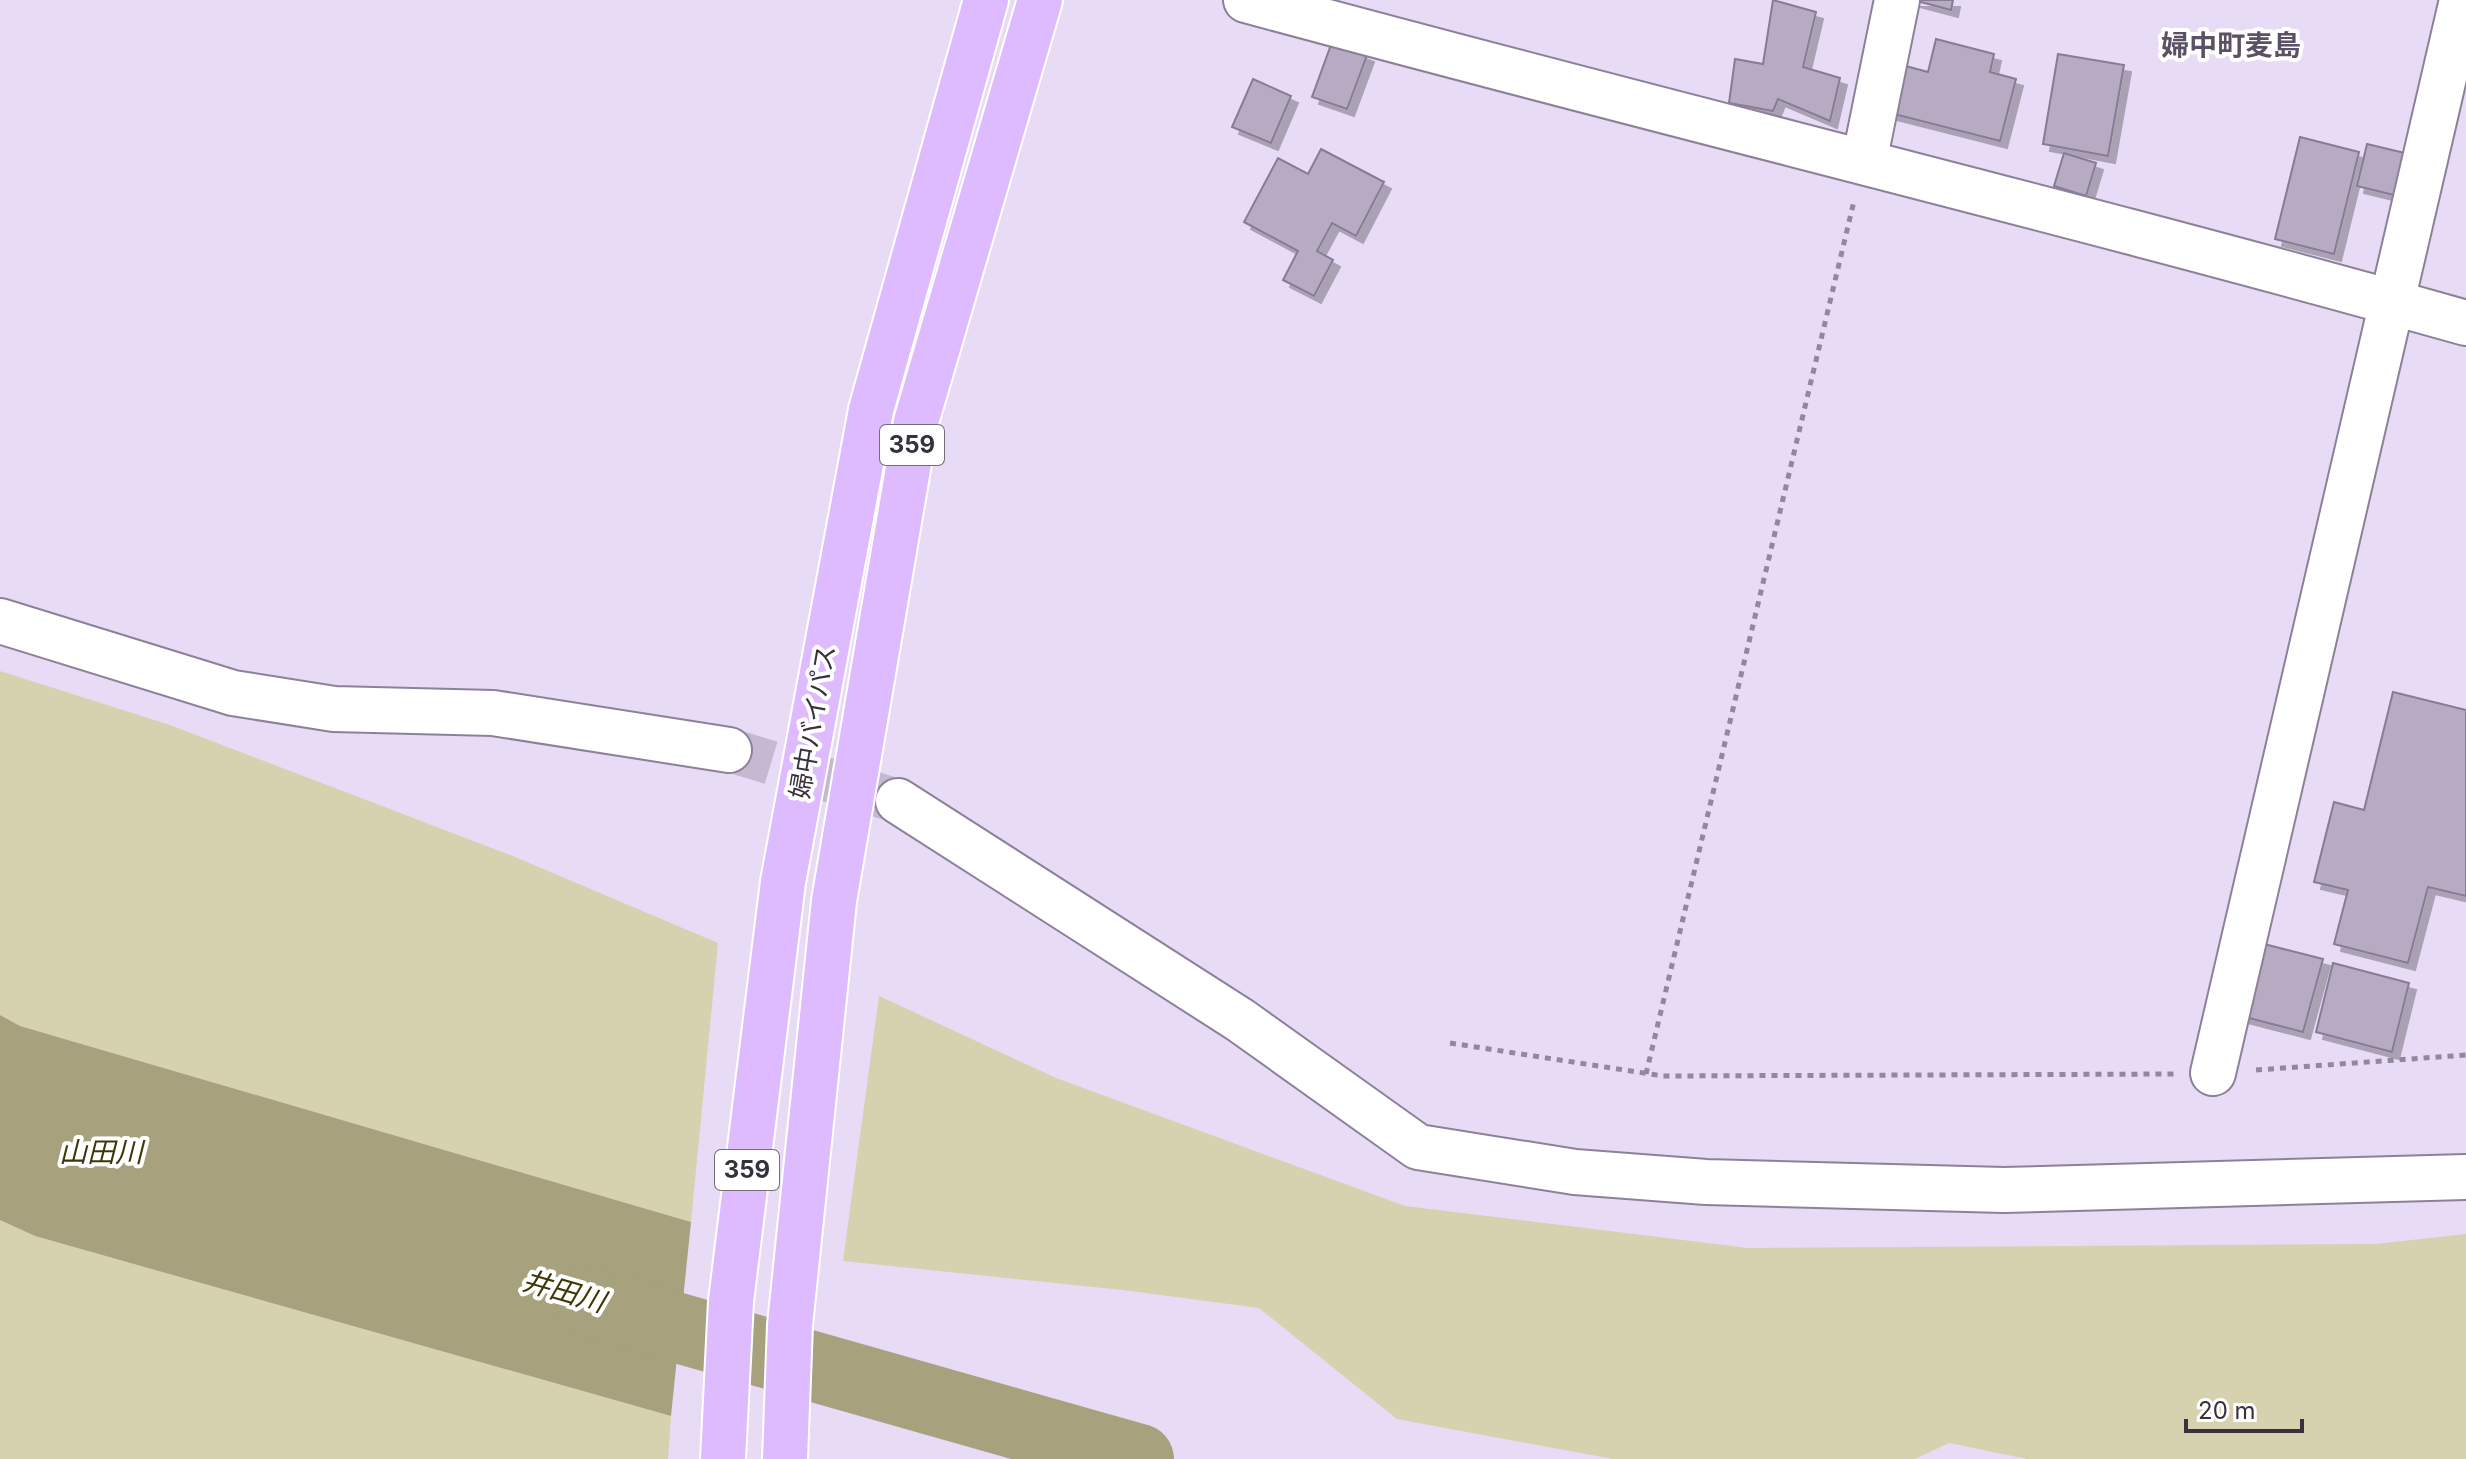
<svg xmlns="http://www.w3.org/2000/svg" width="2466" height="1459" viewBox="0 0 2466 1459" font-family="Inter,'Noto Sans JP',sans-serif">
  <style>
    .green { fill: #d6d1ae }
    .water { fill: #a7a17e }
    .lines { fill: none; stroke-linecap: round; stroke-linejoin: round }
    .river { stroke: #a7a17e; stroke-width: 70 }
    .building { fill: #b7abc4; stroke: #877b94; stroke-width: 2; filter: url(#shadow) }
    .minor-tunnel { stroke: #c4b9d1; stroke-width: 44; stroke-dasharray: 44 22; stroke-linecap: butt }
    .minor-casing { stroke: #8d8199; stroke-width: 48 }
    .highway-casing { stroke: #fff; stroke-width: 48 }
    .path { stroke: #91889b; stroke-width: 5; stroke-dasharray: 6 6; stroke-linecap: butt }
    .minor { stroke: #fff; stroke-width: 44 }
    .highway { stroke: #ddbbfe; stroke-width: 44 }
    .labels { text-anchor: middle; stroke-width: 8; stroke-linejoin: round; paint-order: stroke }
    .shield { fill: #fff; stroke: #726f76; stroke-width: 2 }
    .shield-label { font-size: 24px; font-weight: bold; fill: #36313b }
    .street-label { font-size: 26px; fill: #36313b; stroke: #fff }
    .neighbourhood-label { font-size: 28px; font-weight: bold; fill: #5c5067; stroke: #fff }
    .water-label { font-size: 28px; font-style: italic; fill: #3f3708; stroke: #fff }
  </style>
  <defs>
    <filter id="shadow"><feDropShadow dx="7" dy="7" stdDeviation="0" flood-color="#0004"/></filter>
  </defs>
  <rect width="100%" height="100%" fill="#e8dbf6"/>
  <g class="green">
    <polygon points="0,671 170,725 515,857 718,943 691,1222 20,1026 0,1015"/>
    <polygon points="879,996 1056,1078 1405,1206 1748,1248 2375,1244 2466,1234 2466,1459 2027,1459 1949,1443 1915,1459 1613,1459 1397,1419 1259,1308 1123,1290 843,1261"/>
    <polygon points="0,1220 35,1236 671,1416 668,1459 0,1459"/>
  </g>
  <polygon class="water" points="0,1015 20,1026 691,1222 671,1416 35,1236 0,1220"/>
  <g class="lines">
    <polyline class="river" points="587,1302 1139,1459"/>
  </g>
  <g class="building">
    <polygon points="1773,0 1816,12 1803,67 1840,78 1830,121 1778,99 1773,111 1729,103 1735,59 1763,64"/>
    <polygon points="1913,0 1953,0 1951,10"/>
    <polygon points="1936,39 1994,54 1990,72 2016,79 2000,141 1890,113 1902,65 1928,72"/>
    <polygon points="1332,42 1367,55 1347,109 1312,97"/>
    <polygon points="2058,54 2124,65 2108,156 2043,144"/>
    <polygon points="1253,79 1291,96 1271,143 1232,127"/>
    <polygon points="2300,137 2359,152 2334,254 2275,239"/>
    <polygon points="2367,144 2409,154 2398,196 2357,186"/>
    <polygon points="1321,149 1384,182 1356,236 1332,223 1317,251 1333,260 1314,296 1283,280 1298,251 1244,222 1278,158 1308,174"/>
    <polygon points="2064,153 2096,163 2086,196 2054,186"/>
    <polygon points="2393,692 2466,710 2466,896 2428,887 2408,963 2334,944 2348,890 2314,882 2334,802 2364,810"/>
    <polygon points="2260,943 2323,959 2303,1032 2241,1016"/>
    <polygon points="2333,963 2409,983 2392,1052 2316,1032"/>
  </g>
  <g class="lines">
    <polyline class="minor-tunnel" points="729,750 898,801"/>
    <defs>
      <g id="minor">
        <path d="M 1246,0 C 1652,111 2061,209 2466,323"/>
        <polyline points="1864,162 1897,0"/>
        <polyline points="0,621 233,693 334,709 493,713 729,750"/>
        <polyline points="898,801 1240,1020 1418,1147 1575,1172 1706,1182 2004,1190 2466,1177"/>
        <polyline points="2213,1073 2462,0"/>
      </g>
      <g id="highway">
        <polyline points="723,1459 731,1301 783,882 871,410 986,0"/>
        <polyline points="785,1459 790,1325 834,901 916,422 1040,0"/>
      </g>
    </defs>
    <use href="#minor" class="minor-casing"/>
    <use href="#highway" class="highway-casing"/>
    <g class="path">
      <polyline points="1450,1043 1663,1076 2174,1074"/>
      <polyline points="2256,1070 2466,1055"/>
      <polyline points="1646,1074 1854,201"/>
    </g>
    <use href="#minor" class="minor"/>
    <use href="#highway" class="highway"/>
  </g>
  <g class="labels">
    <g class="shield">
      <rect x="880" y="425" width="64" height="40" rx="6"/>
      <rect x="715" y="1150" width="64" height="40" rx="6"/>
    </g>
    <g class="shield-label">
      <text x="912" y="453">359</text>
      <text x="747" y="1178">359</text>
    </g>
    <g class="street-label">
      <text transform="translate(813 722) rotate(-80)" y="9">婦中バイパス</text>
    </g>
    <g class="neighbourhood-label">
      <text x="2231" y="55">婦中町麦島</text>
    </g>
    <g class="water-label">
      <text x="101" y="1162">山田川</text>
      <text transform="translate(564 1291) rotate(16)" y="10">井田川</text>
    </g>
  </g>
  <path d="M2186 1419v12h116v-12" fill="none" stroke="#36313b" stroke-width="4"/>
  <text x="2198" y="1419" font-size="24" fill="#36313b" stroke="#ffffff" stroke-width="6" paint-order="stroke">20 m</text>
</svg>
